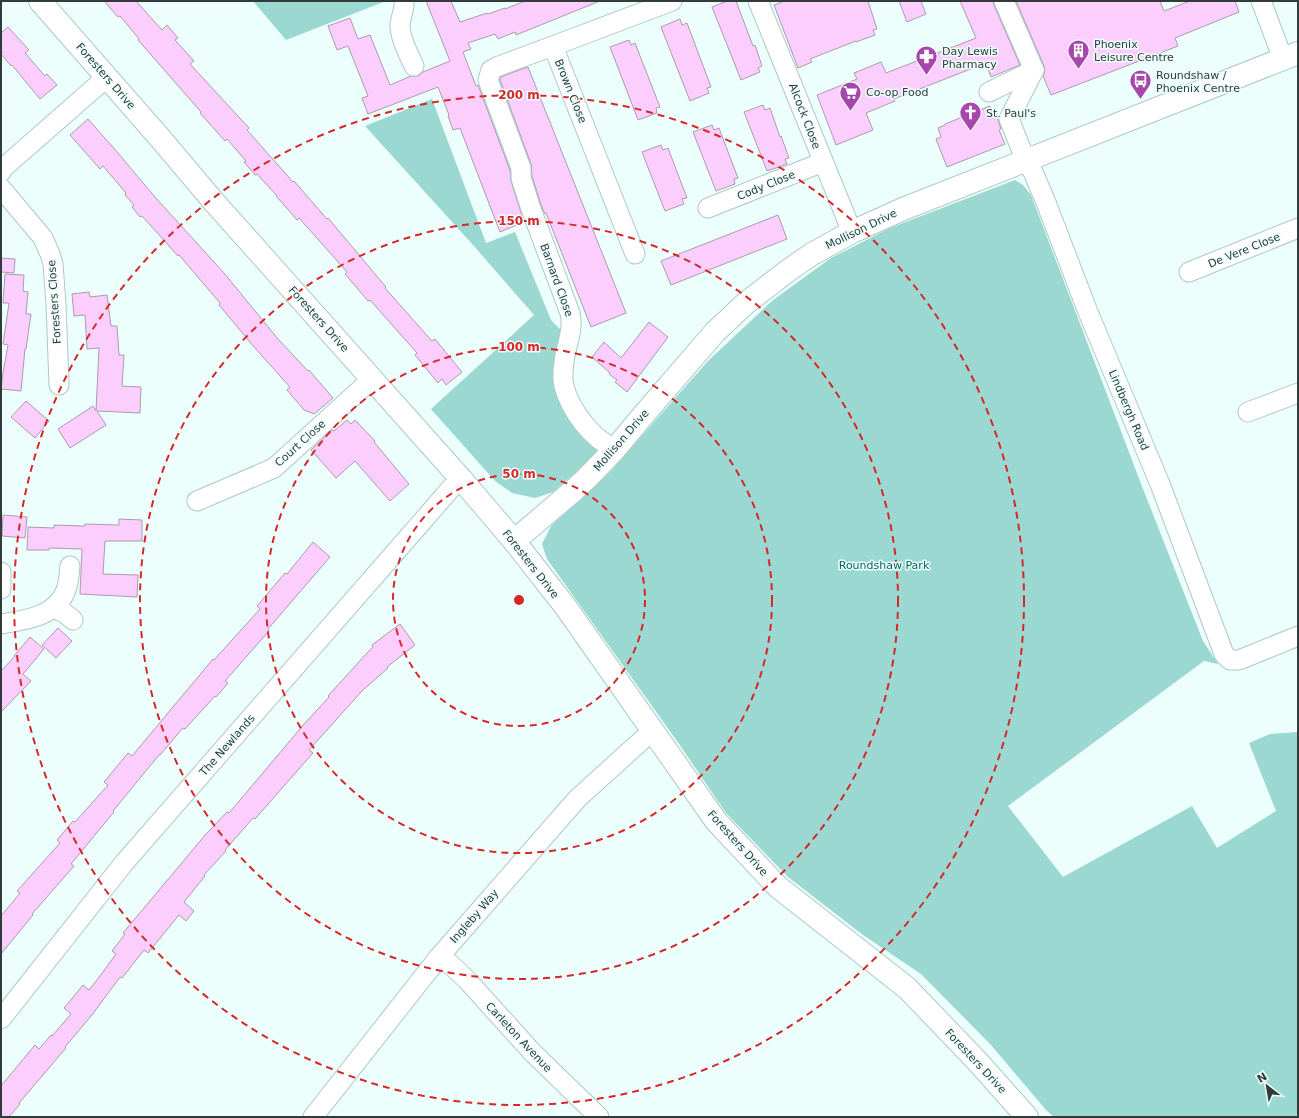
<svg xmlns="http://www.w3.org/2000/svg" width="1299" height="1118" viewBox="0 0 1299 1118" font-family="'DejaVu Sans',sans-serif">
  <style>
    .green { fill: #9bd8d1 }
    .building { fill: #fccefd; stroke: #ab9bab }
    .lines { fill: none; stroke-linecap: round; stroke-linejoin: round }
    .minor-casing { stroke: #adc9c5; stroke-width: 21 }
    .major-casing { stroke: #adc9c5; stroke-width: 24 }
    .minor { stroke: #fff; stroke-width: 19 }
    .major { stroke: #fff; stroke-width: 22 }
    .ring { fill: none; stroke: #d62828; stroke-width: 2; stroke-dasharray: 7 5 }
    .labels { text-anchor: middle; stroke-width: 3; stroke-linejoin: round; paint-order: stroke }
    .poi-label { font-size: 11px; fill: #303b3a; stroke: #edfffc; text-anchor: start }
    .street-label { font-size: 11px; fill: #303b3a; stroke: #edfffc }
    .park-label { font-size: 11px; fill: #01645e; stroke: #edfffc }
    .centre { fill: #d62828; stroke: #edfffc; stroke-width: 2 }
    .ring-label { font-size: 12px; text-anchor: middle; font-weight: bold; fill: #d62828; stroke: #edfffc; stroke-width: 3; stroke-linejoin: round; paint-order: stroke }
  </style>
  <rect width="100%" height="100%" fill="#edfffc"/>
  <g class="green">
    <polygon points="253,1 386,1 286,40"/>
    <polygon points="432,99 486,243 515,232 551,320 562,331 564,406 599,452 553,492 535,498 512,493 495,481 431,409 534,315 473,245 365,126"/>
    <polygon points="1015,180 1023,185 1031,195 1143,489 1203,641 1218,664 1204,661 1008,806 1063,877 1192,806 1217,848 1276,811 1249,743 1270,734 1298,732 1298,1117 1054,1117 1046,1110 991,1045 921,974 863,935 788,877 726,813 677,741 547,559 542,544 551,526 609,473 708,361 773,300 831,258 890,228"/>
  </g>
  <g class="building">
    <polygon points="104,1 136,1 162,30 167,25 178,38 175,40 194,61 190,64 249,128 247,130 293,182 294,181 327,219 328,218 386,287 385,288 432,341 435,339 462,372 446,385 442,379 438,383 415,355 417,353 370,300 368,301 345,274 347,272 299,218 297,220 276,196 277,196 257,174 255,175 244,162 246,161 227,139 225,141 200,113 201,112 138,40 139,39 120,16 118,17"/>
    <polygon points="426,1 451,1 460,22 487,13 488,14 505,8 505,9 525,1 600,1 516,35 515,32 498,39 495,34 468,43 471,49 463,52 476,86 478,85 510,170 511,181 524,222 500,232 460,128 453,130 448,116 449,115 438,87 368,114 362,98 368,96 348,46 337,50 328,26 350,18 358,39 370,35 390,85 411,76 418,76 423,72 450,61"/>
    <polygon points="727,1 736,1 753,46 755,45 762,66 758,68 760,72 741,80 712,7"/>
    <polygon points="784,1 868,1 877,29 873,30 875,35 856,42 856,41 810,59 812,62 798,68 774,5"/>
    <polygon points="899,1 921,1 926,14 907,22"/>
    <polygon points="960,1 993,1 994,5 1020,65 991,77 986,63 894,99 895,101 866,113 873,130 836,145 817,95 857,79 854,73 881,62 886,73 976,38"/>
    <polygon points="1016,1 1160,1 1164,11 1190,1 1235,1 1239,12 1175,38 1178,46 1051,95 1043,76 1045,71 1044,66"/>
    <polygon points="680,19 682,25 687,23 711,87 707,88 709,93 690,101 661,27"/>
    <polygon points="8,27 29,50 25,53 45,76 47,74 57,85 40,99 12,65 11,66 1,54 1,33"/>
    <polygon points="629,40 631,45 635,43 660,107 656,108 657,113 638,120 610,47"/>
    <polygon points="528,67 626,313 591,327 546,213 545,214 541,205 532,176 531,164 500,80 500,78 503,76"/>
    <polygon points="763,105 765,110 770,108 780,137 781,136 789,158 785,159 787,164 767,171 744,112"/>
    <polygon points="990,106 992,112 995,111 1001,129 999,130 1005,144 947,167 936,139 941,137 938,128 945,125 945,124"/>
    <polygon points="88,119 118,153 155,197 224,273 278,339 308,371 309,370 333,398 314,414 304,410 287,390 290,387 254,347 219,305 220,303 179,255 178,256 142,216 140,217 132,207 134,205 125,195 126,193 103,166 100,169 70,135"/>
    <polygon points="712,125 714,130 719,128 738,178 734,179 735,184 716,191 693,132"/>
    <polygon points="661,145 663,150 668,148 687,198 682,199 684,204 665,211 642,152"/>
    <polygon points="778,215 787,239 671,285 661,261"/>
    <polygon points="1,258 15,259 14,273 1,272"/>
    <polygon points="5,274 24,275 23,291 28,292 26,314 31,314 26,349 25,349 21,391 1,389 3,373 8,345 3,344 9,303 3,303"/>
    <polygon points="89,292 90,297 107,295 111,326 117,326 119,355 124,355 122,386 141,387 140,413 97,411 106,425 70,448 58,429 93,406 96,411 99,348 87,349 85,315 74,316 72,294"/>
    <polygon points="649,322 668,337 627,392 615,382 617,380 609,374 610,373 592,357 604,342 621,358"/>
    <polygon points="26,401 49,421 35,438 11,417"/>
    <polygon points="347,420 351,424 355,420 375,441 374,442 409,484 390,501 355,461 336,478 311,450 332,430 334,431"/>
    <polygon points="3,515 27,517 25,538 2,536"/>
    <polygon points="119,519 142,520 142,541 105,541 103,574 138,575 137,597 80,594 82,549 49,548 49,550 27,550 28,527 54,528 54,525 85,526 85,524 119,525"/>
    <polygon points="313,542 330,557 268,629 269,631 225,681 228,683 216,697 215,696 185,729 183,728 160,755 159,755 113,811 114,812 71,864 74,866 32,914 33,915 1,954 1,916 20,893 17,891 60,843 57,840 73,821 75,822 108,785 104,782 128,753 132,756 213,659 214,660 260,609 257,606 285,573 287,574"/>
    <polygon points="400,624 415,645 387,667 388,668 362,691 309,750 313,753 255,819 253,818 225,850 226,851 204,875 205,876 184,902 194,911 186,921 179,915 148,953 144,950 122,978 120,977 92,1015 65,1047 66,1048 19,1103 20,1104 9,1117 1,1117 1,1086 35,1045 39,1049 51,1035 52,1036 71,1014 64,1008 83,985 89,990 100,976 116,954 112,951 125,934 123,933 206,834 227,812 229,813 305,723 329,697 328,696 366,654 373,647 372,645"/>
    <polygon points="58,628 72,641 56,658 42,645"/>
    <polygon points="30,637 44,649 23,674 31,681 1,712 1,671 15,656 14,656"/>
  </g>
  <g class="lines">
    <defs>
      <g id="minor">
        <path d="M 404,1 C 405,10 400,18 400,26 C 400,38 409,55 414,66"/>
        <polyline points="758,1 852,232"/>
        <polyline points="1004,1 1034,70 1009,119 1026,161 1033,172 1045,200 1088,312 1160,484 1224,654 1230,660 1239,660 1298,636"/>
        <polyline points="1261,1 1283,59"/>
        <path d="M 553,46 L 499,66 L 491,70 L 488,80 L 521,168 L 521,178 L 531,209 L 570,313 C 574,330 566,345 564,362 C 563,369 562,379 564,386 C 570,410 592,439 615,449"/>
        <polyline points="989,92 1034,70"/>
        <polyline points="1,172 3,168 107,77"/>
        <polyline points="1,188 43,238 50,254 53,264 56,304 59,385"/>
        <polyline points="708,208 823,162"/>
        <polyline points="635,254 553,46 672,1"/>
        <polyline points="1189,272 1298,228"/>
        <polyline points="1248,412 1298,393"/>
        <polyline points="197,501 274,468 372,379"/>
        <polyline points="1,572 1,589"/>
        <path d="M 53,609 C 62,610 66,614 73,620"/>
        <path d="M 1,624 C 25,620 56,617 66,590 C 69,583 69,573 70,566"/>
        <polyline points="439,957 449,963 468,981 532,1052 599,1117"/>
        <polyline points="1,1019 124,863 433,509 452,487 462,480"/>
        <polyline points="313,1117 439,957 577,799 652,731"/>
      </g>
      <g id="major">
        <polyline points="40,1 160,138 214,202 462,480 514,541 565,606 716,821 778,887 907,988 977,1061 1027,1117"/>
        <polyline points="514,541 573,491 587,478 615,449 640,419 715,332 746,303 789,270 812,254 852,232 903,209 1298,53"/>
      </g>
    </defs>
    <use href="#minor" class="minor-casing"/>
    <use href="#major" class="major-casing"/>
    <use href="#minor" class="minor"/>
    <use href="#major" class="major"/>
  </g>
  <g class="ring">
    <circle cx="519" cy="600" r="126"/>
    <circle cx="519" cy="600" r="253"/>
    <circle cx="519" cy="600" r="379"/>
    <circle cx="519" cy="600" r="505"/>
  </g>
  <defs>
    <symbol id="building-pin" viewBox="-11 -11 22 30"><path d="M0 17L-7.5 6A9.5 9.5 0 1 1 7.5 6Z" fill="#a746ad" stroke="#edfffc"/><path d="M-4-6H4V6H1V3H-1V6H-4ZM-2.5-4.3h1.7v1.8h-1.7ZM.8-4.3h1.7v1.8H.8ZM-2.5-1h1.7V.8h-1.7ZM.8-1h1.7V.8H.8Z" fill="#fff"/></symbol>
    <symbol id="pharmacy-pin" viewBox="-11 -11 22 30"><path d="M0 17L-7.5 6A9.5 9.5 0 1 1 7.5 6Z" fill="#a746ad" stroke="#edfffc"/><path d="M-2-6h4v4h4v4h-4v4h-4v-4h-4v-4h4Z" fill="#fff"/></symbol>
    <symbol id="bus-pin" viewBox="-11 -11 22 30"><path d="M0 17L-7.5 6A9.5 9.5 0 1 1 7.5 6Z" fill="#a746ad" stroke="#edfffc"/><path d="M-5-6H5V4H4V6H2V4H-2V6H-4V4H-5ZM-3.5-4V0h7V-4ZM-3.5 1.2v1.5H-2V1.2ZM2 1.2v1.5H3.5V1.2Z" fill="#fff"/></symbol>
    <symbol id="supermarket-pin" viewBox="-11 -11 22 30"><path d="M0 17L-7.5 6A9.5 9.5 0 1 1 7.5 6Z" fill="#a746ad" stroke="#edfffc"/><path d="M-6-5.5h2.5l.6 2H6L4.5 2H-2.5L-4.4-4H-6ZM-1.5 3.2a1.3 1.3 0 1 0 .1 0ZM3 3.2a1.3 1.3 0 1 0 .1 0Z" fill="#fff"/></symbol>
    <symbol id="church-pin" viewBox="-11 -11 22 30"><path d="M0 17L-7.5 6A9.5 9.5 0 1 1 7.5 6Z" fill="#a746ad" stroke="#edfffc"/><path d="M-1.2-6h2.4v3.5h3.3v2.4h-3.3V6h-2.4V-.1h-3.3v-2.4h3.3Z" fill="#fff"/></symbol>
  </defs>
  <g fill-rule="evenodd">
    <use href="#building-pin" x="1066" y="38" width="25" height="34"/>
    <use href="#pharmacy-pin" x="914" y="44" width="25" height="34"/>
    <use href="#bus-pin" x="1128" y="68" width="25" height="34"/>
    <use href="#supermarket-pin" x="838" y="80" width="25" height="34"/>
    <use href="#church-pin" x="958" y="100" width="25" height="34"/>
  </g>
  <g class="labels">
    <g class="poi-label">
      <text x="1094" y="48">Phoenix<tspan x="1094" dy="13">Leisure Centre</tspan></text>
      <text x="942" y="55">Day Lewis<tspan x="942" dy="13">Pharmacy</tspan></text>
      <text x="1156" y="79">Roundshaw /<tspan x="1156" dy="13">Phoenix Centre</tspan></text>
      <text x="866" y="96">Co-op Food</text>
      <text x="986" y="117">St. Paul's</text>
    </g>
    <g class="street-label">
      <text transform="translate(106 76) rotate(49)" y="4">Foresters Drive</text>
      <text transform="translate(571 91) rotate(68)" y="4">Brown Close</text>
      <text transform="translate(805 116) rotate(69)" y="4">Alcock Close</text>
      <text transform="translate(766 185) rotate(-22)" y="4">Cody Close</text>
      <text transform="translate(861 229) rotate(-26)" y="4">Mollison Drive</text>
      <text transform="translate(1244 250) rotate(-22)" y="4">De Vere Close</text>
      <text transform="translate(557 280) rotate(70)" y="4">Barnard Close</text>
      <text transform="translate(54 302) rotate(-94)" y="4">Foresters Close</text>
      <text transform="translate(319 319) rotate(48)" y="4">Foresters Drive</text>
      <text transform="translate(1129 410) rotate(67)" y="4">Lindbergh Road</text>
      <text transform="translate(621 440) rotate(-49)" y="4">Mollison Drive</text>
      <text transform="translate(300 443) rotate(-42)" y="4">Court Close</text>
      <text transform="translate(531 564) rotate(52)" y="4">Foresters Drive</text>
      <text transform="translate(227 745) rotate(-49)" y="4">The Newlands</text>
      <text transform="translate(738 843) rotate(48)" y="4">Foresters Drive</text>
      <text transform="translate(474 916) rotate(-49)" y="4">Ingleby Way</text>
      <text transform="translate(519 1037) rotate(47)" y="4">Carleton Avenue</text>
      <text transform="translate(976 1061) rotate(47)" y="4">Foresters Drive</text>
    </g>
    <g class="park-label">
      <text x="884" y="569">Roundshaw Park</text>
    </g>
  </g>
  <circle cx="519" cy="600" r="6" class="centre"/>
  <g class="ring-label">
    <text x="519" y="99">200 m</text>
    <text x="519" y="225">150 m</text>
    <text x="519" y="351">100 m</text>
    <text x="519" y="478">50 m</text>
  </g>
  <rect width="1299" height="1118" fill="none" stroke="#303b3a" stroke-width="4"/>
  <g transform="translate(1267 1086) rotate(329)" stroke="#edfffc" stroke-width="3" paint-order="stroke">
  <path d="M0-3L7 15L0 10L-7 15Z" fill="#303b3a"/>
  <text y="-6" font-size="11" font-weight="bold" text-anchor="middle" fill="#303b3a">N</text>
  </g>
</svg>
